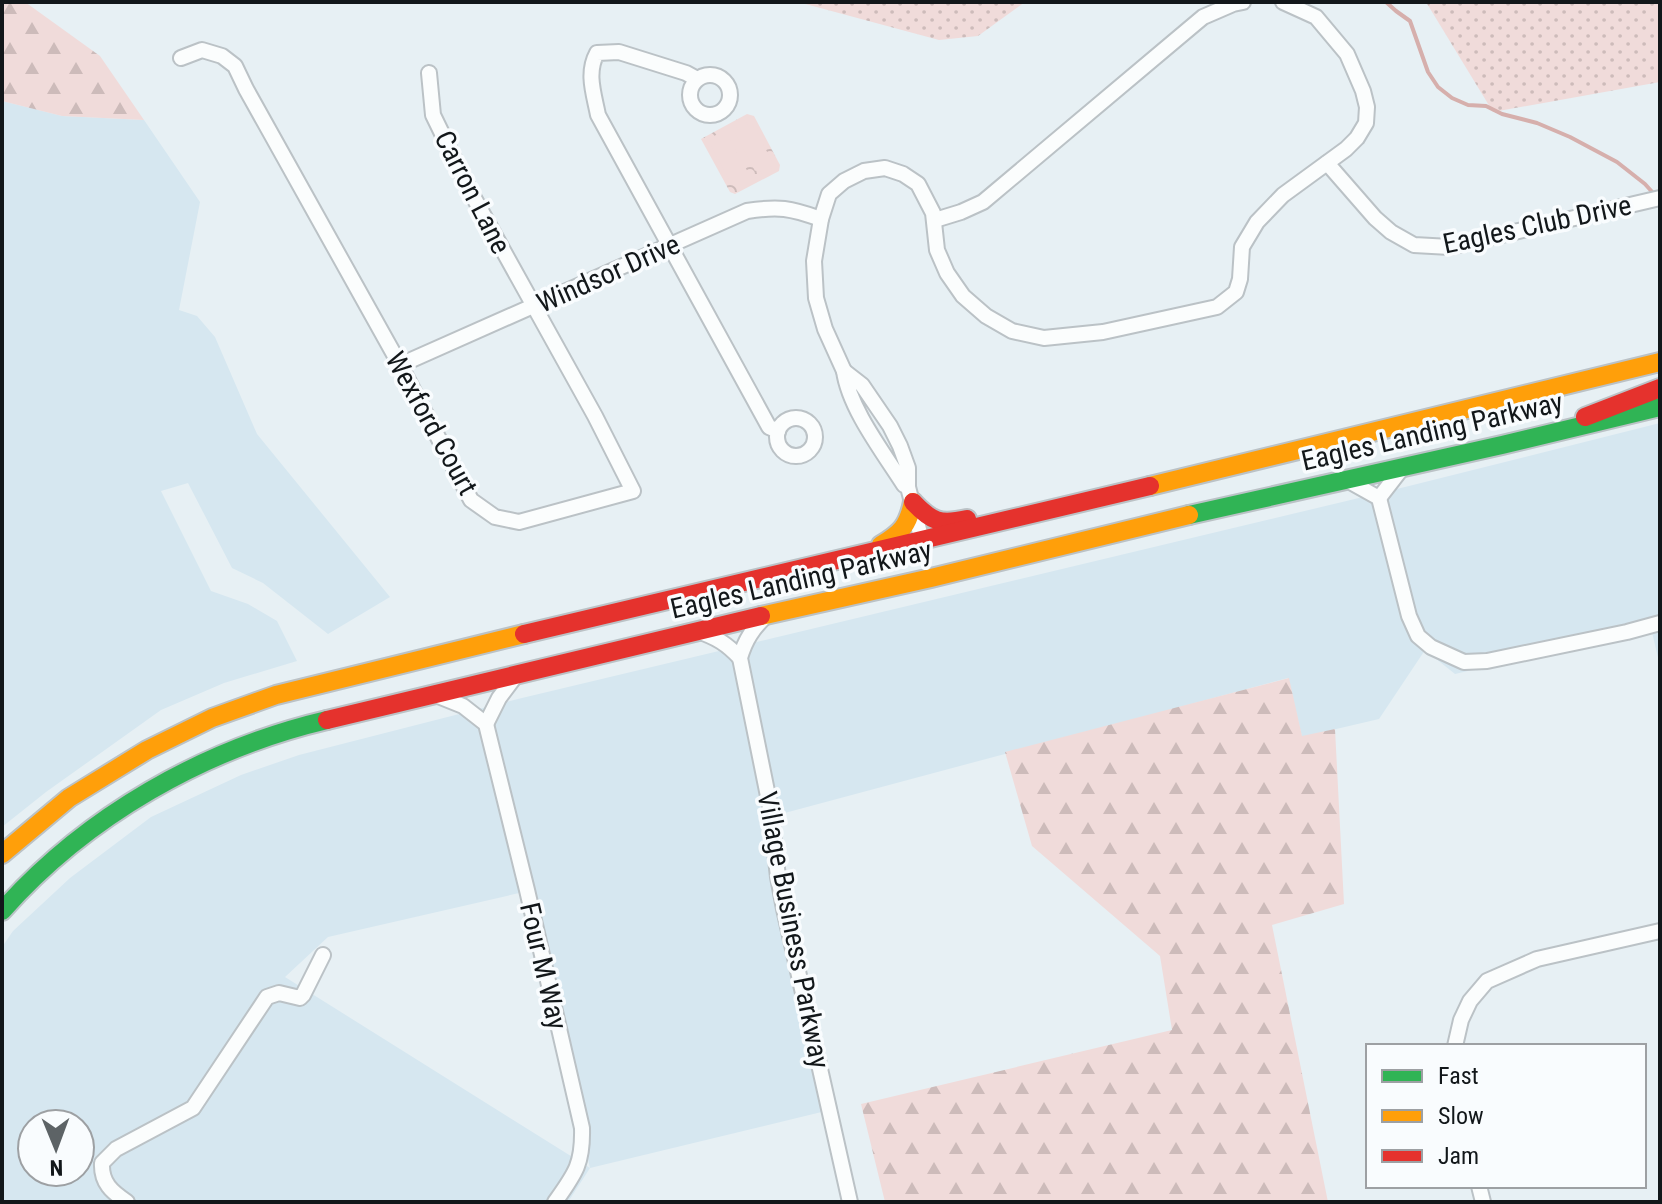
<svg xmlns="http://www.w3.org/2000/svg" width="1662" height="1204" viewBox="0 0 1662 1204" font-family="'Roboto Condensed',sans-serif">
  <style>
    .built { fill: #d6e7f0; fill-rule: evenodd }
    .grass { fill: url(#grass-dots) }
    .forest { fill: url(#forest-firs) }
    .park { fill: url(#park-crowns) }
    .pitch { fill: #f0dbda }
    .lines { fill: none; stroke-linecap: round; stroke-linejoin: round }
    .stream { stroke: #d6afac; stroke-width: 4 }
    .street-casing { stroke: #bbc2c6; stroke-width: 18 }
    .fast-casing { stroke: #bbc2c6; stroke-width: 22 }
    .slow-casing { stroke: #bbc2c6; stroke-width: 22 }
    .jam-casing { stroke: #bbc2c6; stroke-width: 22 }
    .street { stroke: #fbfdfd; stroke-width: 14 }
    .fast { stroke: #30b455; stroke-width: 18 }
    .slow { stroke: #ff9f0a; stroke-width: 18 }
    .jam { stroke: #e5322d; stroke-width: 18 }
    .labels { text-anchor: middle; stroke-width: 7; stroke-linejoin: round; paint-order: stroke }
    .street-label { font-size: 28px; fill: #12171a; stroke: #f9fcfe }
  </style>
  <defs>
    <pattern id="grass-dots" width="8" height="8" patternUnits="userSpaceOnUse" patternTransform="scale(2)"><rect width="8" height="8" fill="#f0dbda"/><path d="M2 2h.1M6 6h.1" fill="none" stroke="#cdbbba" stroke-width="1.8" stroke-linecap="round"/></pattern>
    <pattern id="forest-firs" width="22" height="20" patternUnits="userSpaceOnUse" patternTransform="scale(2)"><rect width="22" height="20" fill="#f0dbda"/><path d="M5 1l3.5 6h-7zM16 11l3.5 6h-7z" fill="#cdbbba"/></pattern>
    <pattern id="park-crowns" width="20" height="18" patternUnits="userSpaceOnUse" patternTransform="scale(2)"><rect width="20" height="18" fill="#f0dbda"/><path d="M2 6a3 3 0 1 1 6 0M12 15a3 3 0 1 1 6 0" fill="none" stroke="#cdbbba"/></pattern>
  </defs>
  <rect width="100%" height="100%" fill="#e7f0f4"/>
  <g class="built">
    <polygon points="2,101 62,116 144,120 200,202 179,310 197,316 215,337 257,434 390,597 328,634 263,583 232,568 188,483 161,491 211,591 248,604 277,621 297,661 224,683 161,710 46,792 2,827"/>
    <path d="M 1660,423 L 1660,666 L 1651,628 L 1455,674 L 1425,650 L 1379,719 L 1302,737 L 1288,678 L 766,818 L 838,1108 L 590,1168 L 568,1202 L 2,1202 L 2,947 L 13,931 L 70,878 L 151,817 L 241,775 L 299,755 L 522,698 L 1405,487 ZM 528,891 L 566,1059 L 590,1168 L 285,977 L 328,937 ZM 32,1124 L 80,1124 L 80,1172 L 32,1172 Z"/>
  </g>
  <g class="grass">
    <polygon points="798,2 1025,2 978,36 939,40"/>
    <polygon points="1426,2 1660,2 1660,82 1493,112"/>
  </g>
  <g class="forest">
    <polygon points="2,2 25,2 100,56 144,120 62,116 2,101"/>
    <polygon points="1289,678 1302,736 1335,729 1344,904 1272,925 1328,1202 885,1202 861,1104 1172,1030 1160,956 1032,846 1005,752"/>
  </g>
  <polygon class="park" points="747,114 754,116 780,165 779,171 735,194 730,192 701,139"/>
  <g class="pitch">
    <polygon points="745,120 748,126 752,124 772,161 769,164 772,170 762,175 759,169 755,171 735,133 738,131 735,125"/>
    <polygon points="722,132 725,138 728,136 749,174 745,176 748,182 738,187 735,181 731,183 711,146 715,143 712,137"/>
  </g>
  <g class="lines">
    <polyline class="stream" points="1386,2 1396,11 1410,21 1428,72 1438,87 1452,98 1468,105 1486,106 1502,114 1537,123 1570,137 1617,162 1645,184 1654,194"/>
    <defs>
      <g id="street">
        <polyline points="181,58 202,50 222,56 235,66 246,89 400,365 471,500 495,517 519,522 633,491 595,416 469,189 433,115 429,73"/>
        <circle cx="710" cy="95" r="20"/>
        <path d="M 697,79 L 686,73 L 619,52 L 597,53 C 586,73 594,94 598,115 L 769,427 L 778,431"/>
        <polyline points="1327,163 1375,218 1391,232 1414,245 1450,247 1660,198"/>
        <polyline points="935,220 961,212 983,202 1203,17 1233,4 1243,2"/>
        <path d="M 400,365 L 747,211 C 779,206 790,208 821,219"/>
        <polyline points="844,371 825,329 816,298 814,261 821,219 829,194 844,181 864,171 885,168 903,174 918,184 933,213 937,250 947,273 963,296 986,316 1012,331 1044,338 1103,332 1217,307 1236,292 1240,279 1242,247 1257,222 1283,195 1346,149 1357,138 1366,123 1367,107 1363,91 1347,54 1316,17 1283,2"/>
        <circle cx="796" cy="437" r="19"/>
        <polyline points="1345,479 1379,498 1409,616 1418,636 1431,647 1464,662 1487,661 1627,632 1660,623"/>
        <path d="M 908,487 L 904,485 C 883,452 849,408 844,371 L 862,385 L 890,426 L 900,446 L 908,468 L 908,487 L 922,541"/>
        <polyline points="1379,498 1403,467"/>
        <path d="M 767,615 C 753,628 745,640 740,658 L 770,806 L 778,877 L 784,909 L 850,1202"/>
        <path d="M 697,631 C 716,637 727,644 740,658"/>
        <path d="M 433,694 L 463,706 L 486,724 L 527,890 L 582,1128 C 583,1164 575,1174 555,1202"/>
        <polyline points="486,724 499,698 517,674"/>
        <polyline points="1455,1046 1461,1020 1470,1001 1487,981 1537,959 1660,931"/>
        <polyline points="1479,1186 1483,1202"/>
        <path d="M 127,1202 C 112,1192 101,1183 102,1163 L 116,1149 L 193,1108 L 267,997 L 279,993 L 300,998 L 303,995 L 323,955"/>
      </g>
      <g id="fast">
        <polyline points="1189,515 1502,445 1660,407"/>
        <path d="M 2,911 C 86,816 204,749 327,720"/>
      </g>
      <g id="slow">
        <polyline points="1150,486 1660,362"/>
        <path d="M 881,545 C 901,533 908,526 913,502"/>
        <polyline points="761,616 931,578 1189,515"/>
        <polyline points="2,854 69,798 147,750 212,718 276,695 524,634"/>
      </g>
      <g id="jam">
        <polyline points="1585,417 1660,388"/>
        <path d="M 913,502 C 932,522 940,525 967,519"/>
        <polyline points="524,634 1150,486"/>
        <polyline points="327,720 761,616"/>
      </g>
    </defs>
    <use href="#street" class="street-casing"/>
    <use href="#fast" class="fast-casing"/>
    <use href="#slow" class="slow-casing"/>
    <use href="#jam" class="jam-casing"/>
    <use href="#street" class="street"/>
    <use href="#fast" class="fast"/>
    <use href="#slow" class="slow"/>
    <use href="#jam" class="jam"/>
  </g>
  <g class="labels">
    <g class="street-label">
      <text transform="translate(473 192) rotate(63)" y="10">Carron Lane</text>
      <text transform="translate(1537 224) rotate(-12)" y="10">Eagles Club Drive</text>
      <text transform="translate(608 273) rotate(-24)" y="10">Windsor Drive</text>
      <text transform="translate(432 423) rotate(61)" y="10">Wexford Court</text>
      <text transform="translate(1432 431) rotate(-13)" y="10">Eagles Landing Parkway</text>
      <text transform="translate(801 579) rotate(-13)" y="10">Eagles Landing Parkway</text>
      <text transform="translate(794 930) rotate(79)" y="10">Village Business Parkway</text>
      <text transform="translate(544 966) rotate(77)" y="10">Four M Way</text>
    </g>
  </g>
  <rect width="1662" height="1204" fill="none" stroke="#12171a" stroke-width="8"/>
  <rect x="1366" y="1044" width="280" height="144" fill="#f9fcfe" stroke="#9da0a3" stroke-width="2"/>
  <rect x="1382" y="1070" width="40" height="12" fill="#30b455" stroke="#9da0a3" stroke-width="2"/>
  <text x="1438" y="1084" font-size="24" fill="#12171a">Fast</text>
  <rect x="1382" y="1110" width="40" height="12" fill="#ff9f0a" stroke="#9da0a3" stroke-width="2"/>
  <text x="1438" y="1124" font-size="24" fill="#12171a">Slow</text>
  <rect x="1382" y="1150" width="40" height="12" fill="#e5322d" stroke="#9da0a3" stroke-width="2"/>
  <text x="1438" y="1164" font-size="24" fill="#12171a">Jam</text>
  <g transform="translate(56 1148) rotate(179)"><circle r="38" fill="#f9fcfe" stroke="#9da0a3" stroke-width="2"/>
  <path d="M0-6L14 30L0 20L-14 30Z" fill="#5d6366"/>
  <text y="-12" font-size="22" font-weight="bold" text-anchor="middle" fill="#12171a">N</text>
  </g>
</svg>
